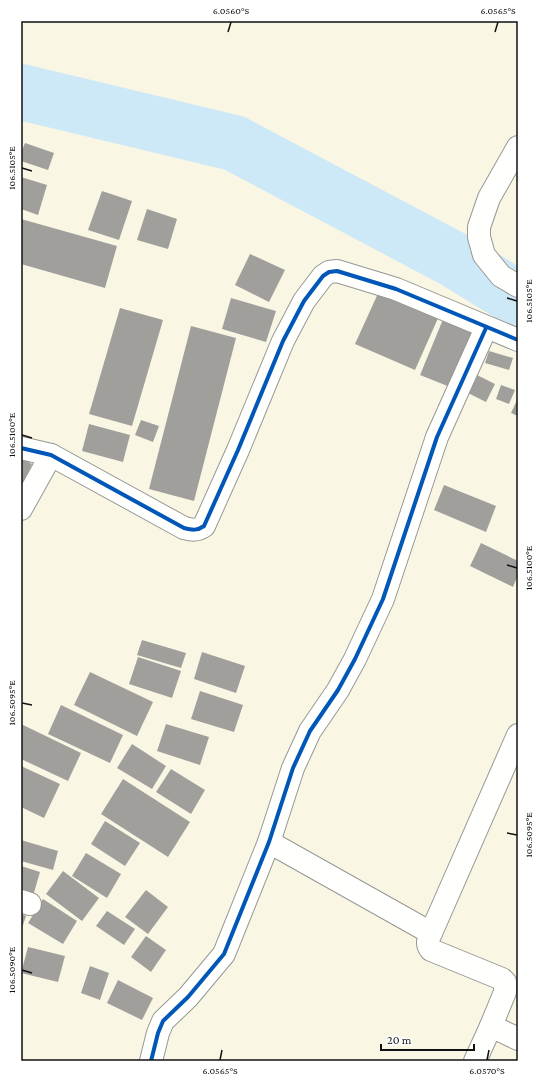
<svg xmlns="http://www.w3.org/2000/svg" width="539" height="1082" viewBox="0 0 539 1082" font-family="'Crimson Pro',serif">
  <style>
    .farmland { fill: #f9f7e4 }
    .lines { fill: none; stroke-linecap: round; stroke-linejoin: round }
    .river { stroke: #cde8f7; stroke-width: 56 }
    .building { fill: #a19f9c }
    .minor-casing { stroke: #979795; stroke-width: 24 }
    .minor { stroke: #fffffe; stroke-width: 22 }
    .cycleway-casing { stroke: #fff; stroke-width: 6 }
    .cycleway { stroke: #0057b8; stroke-width: 4 }
    .ticks { fill: none; stroke: #111; stroke-width: 1.5 }
    .neatline { fill: none; stroke: #111; stroke-width: 1.5 }
    .ticks-label { font-size: 10px; text-anchor: middle; fill: #111 }
  </style>
  <rect width="100%" height="100%" fill="#fdfcf7"/>
  <rect class="farmland" x="21" y="21" width="497" height="1040"/>
  <g class="lines">
    <polyline class="river" points="21,92 234,143 453,259 518,299"/>
  </g>
  <g class="building">
    <polygon points="25,143 54,153 48,170 21,161 21,153"/>
    <polygon points="21,177 47,185 38,215 21,209"/>
    <polygon points="102,191 132,201 119,240 88,230"/>
    <polygon points="147,209 177,219 168,249 137,240"/>
    <polygon points="21,219 117,246 105,288 21,264"/>
    <polygon points="250,254 285,270 269,302 235,285"/>
    <polygon points="380,289 439,316 415,370 355,344"/>
    <polygon points="231,298 276,311 266,342 222,329"/>
    <polygon points="120,308 163,320 132,426 89,414"/>
    <polygon points="444,317 474,330 450,387 420,375"/>
    <polygon points="191,326 236,338 194,501 149,489"/>
    <polygon points="489,351 513,358 509,370 485,363"/>
    <polygon points="477,375 495,384 486,402 468,393"/>
    <polygon points="501,385 515,390 509,404 496,399"/>
    <polygon points="518,398 518,416 511,413"/>
    <polygon points="141,420 159,426 153,442 135,435"/>
    <polygon points="89,424 130,435 123,462 82,451"/>
    <polygon points="21,458 32,464 21,487"/>
    <polygon points="444,485 496,506 486,532 434,510"/>
    <polygon points="481,543 518,561 518,575 513,587 470,566"/>
    <polygon points="142,640 186,653 181,668 137,655"/>
    <polygon points="202,652 245,666 236,693 194,679"/>
    <polygon points="138,657 181,671 172,698 129,684"/>
    <polygon points="90,672 153,702 137,736 74,705"/>
    <polygon points="200,691 243,705 234,732 191,719"/>
    <polygon points="61,705 123,735 110,763 48,734"/>
    <polygon points="21,724 81,753 68,781 21,759"/>
    <polygon points="166,724 209,737 200,765 157,751"/>
    <polygon points="132,744 166,766 152,789 117,768"/>
    <polygon points="21,766 60,784 44,818 21,807"/>
    <polygon points="171,769 205,790 191,814 156,792"/>
    <polygon points="123,779 190,822 168,857 101,814"/>
    <polygon points="105,821 140,843 125,866 91,844"/>
    <polygon points="21,840 58,851 53,870 21,861"/>
    <polygon points="86,853 121,874 107,898 72,876"/>
    <polygon points="21,866 40,872 33,896 21,892"/>
    <polygon points="63,871 99,898 82,921 46,894"/>
    <polygon points="146,890 168,907 148,934 125,917"/>
    <polygon points="43,899 77,921 63,944 28,923"/>
    <polygon points="107,911 135,929 124,945 96,926"/>
    <polygon points="21,914 26,916 21,931"/>
    <polygon points="146,936 166,950 151,972 131,957"/>
    <polygon points="28,947 65,956 58,982 21,973"/>
    <polygon points="90,966 109,973 100,1000 81,993"/>
    <polygon points="118,980 153,998 142,1020 107,1003"/>
  </g>
  <g class="lines">
    <defs>
      <g id="minor">
        <polyline points="518,147 489,198 479,227 479,237 484,255 501,276 518,286"/>
        <path d="M 21,448 L 51,455 L 184,528 C 192,530 197,531 204,526 L 238,450 L 283,341 L 304,301 L 323,276 L 329,272 L 337,271 L 396,289 L 518,340"/>
        <polyline points="21,509 51,455"/>
        <path d="M 269,842 L 431,933 C 428,940 426,944 431,950 L 502,979 L 505,982 L 505,992 L 491,1026"/>
        <polyline points="21,901 30,904"/>
        <polyline points="431,933 518,735"/>
        <polyline points="151,1061 158,1033 163,1021 188,997 224,954 269,842 293,768 310,731 338,690 355,659 383,599 437,437 486,328"/>
        <polyline points="475,1061 491,1026 518,1039"/>
      </g>
    </defs>
    <use href="#minor" class="minor-casing"/>
    <use href="#minor" class="minor"/>
    <defs>
      <g id="cycleway">
        <path d="M 21,448 L 51,455 L 184,528 C 192,530 197,531 204,526 L 238,450 L 283,341 L 304,301 L 323,276 L 329,272 L 337,271 L 396,289 L 518,340"/>
        <polyline points="151,1061 158,1033 163,1021 188,997 224,954 269,842 293,768 310,731 338,690 355,659 383,599 437,437 486,328"/>
      </g>
    </defs>
    <use href="#cycleway" class="cycleway-casing"/>
    <use href="#cycleway" class="cycleway"/>
  </g>
  <path class="ticks" d="M 228,32 L 231,22M 495,32 L 498,22M 22,168 L 32,171M 507,298 L 517,301M 22,435 L 32,438M 507,565 L 517,568M 22,703 L 32,705M 507,833 L 517,835M 22,970 L 32,973M 220,1060 L 222,1050M 487,1060 L 489,1050"/>
  <rect width="539" height="1082" fill="none" stroke="#ffffff" stroke-width="44"/>
  <path d="M381 1044v6h93v-6" fill="none" stroke="#111111" stroke-width="2"/>
  <text x="387" y="1044" font-size="12" fill="#111111" stroke="#ffffff" stroke-width="3" paint-order="stroke">20 m</text>
  <rect x="22" y="22" width="495" height="1038" class="neatline"/>
  <g class="ticks-label">
    <text x="231" y="14">6.0560°S</text>
    <text x="498" y="14">6.0565°S</text>
    <text transform="translate(11 168) rotate(-90)" y="4">106.5105°E</text>
    <text transform="translate(528 301) rotate(-90)" y="4">106.5105°E</text>
    <text transform="translate(11 435) rotate(-90)" y="4">106.5100°E</text>
    <text transform="translate(528 568) rotate(-90)" y="4">106.5100°E</text>
    <text transform="translate(11 703) rotate(-90)" y="4">106.5095°E</text>
    <text transform="translate(528 835) rotate(-90)" y="4">106.5095°E</text>
    <text transform="translate(11 970) rotate(-90)" y="4">106.5090°E</text>
    <text x="220" y="1074">6.0565°S</text>
    <text x="487" y="1074">6.0570°S</text>
  </g>
</svg>
